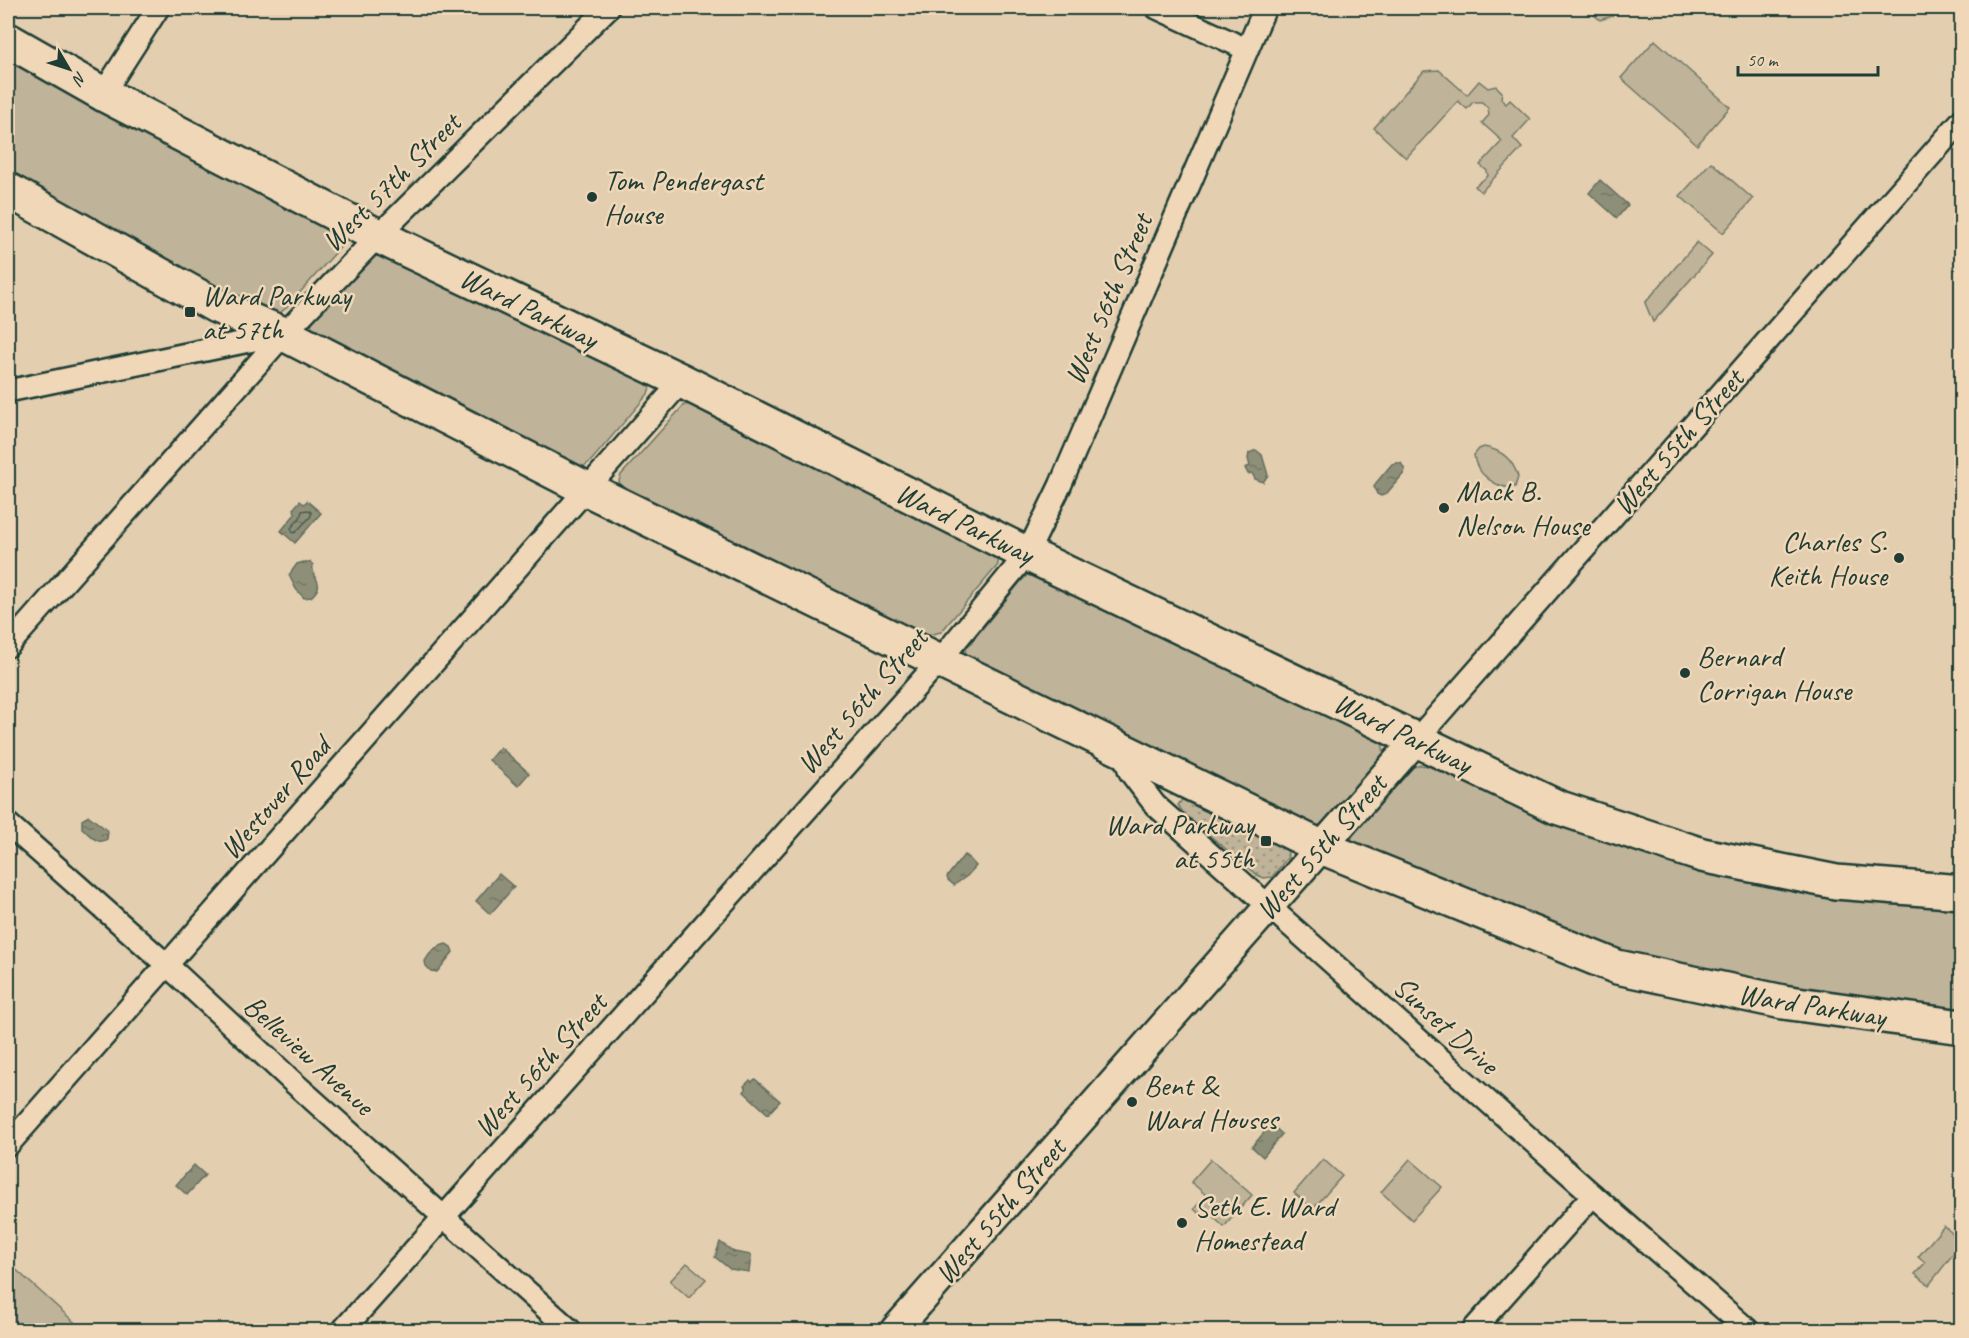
<svg xmlns="http://www.w3.org/2000/svg" width="1969" height="1338" viewBox="0 0 1969 1338" font-family="Caveat,sans-serif">
  <style>
    .grass { fill: url(#grass-dots); stroke: #6f7866; stroke-width: 1.5 }
    .green { fill: #bfb399; stroke: #6f7866; stroke-width: 1.5 }
    .water { fill: url(#water-ripples); stroke: #626e5d; stroke-width: 1.5 }
    .lines { fill: none; stroke-linecap: round; stroke-linejoin: round }
    .shore { stroke: #4b5e50; stroke-width: 1.5 }
    .street-casing { stroke: #1f3d34; stroke-width: 26 }
    .secondary-casing { stroke: #1f3d34; stroke-width: 33 }
    .primary-casing { stroke: #1f3d34; stroke-width: 38 }
    .street { stroke: #f0d7b8; stroke-width: 21 }
    .secondary { stroke: #f0d7b8; stroke-width: 28 }
    .primary { stroke: #f0d7b8; stroke-width: 33 }
    .poi-dot { fill: #1f3d34; stroke: #f0d7b8; stroke-width: 2 }
    .labels { text-anchor: middle; stroke-width: 5; stroke-linejoin: round; paint-order: stroke }
    .poi-label { font-size: 30px; fill: #1f3d34; stroke: #f0d7b8; text-anchor: start }
    .street-label { font-size: 30px; fill: #1f3d34; stroke: #f0d7b8 }
  </style>
  <defs>
    <pattern id="grass-dots" width="8" height="8" patternUnits="userSpaceOnUse" patternTransform="scale(1.5)"><rect width="8" height="8" fill="#bfb399"/><path d="M2 2h.1M6 6h.1" fill="none" stroke="#9b937e" stroke-width="1.8" stroke-linecap="round"/></pattern>
    <pattern id="water-ripples" width="26" height="14" patternUnits="userSpaceOnUse" patternTransform="scale(1.5)"><rect width="26" height="14" fill="#8e8f79"/><path d="M2 4q2-2 4 0t4 0M15 11q2-2 4 0t4 0" fill="none" stroke="#737664"/></pattern>
  </defs>
  <rect width="100%" height="100%" fill="#e3ceb0"/>
  <filter id="ink" filterUnits="userSpaceOnUse"><feTurbulence type="fractalNoise" baseFrequency=".0167" numOctaves="2"/><feDisplacementMap in="SourceGraphic" scale="12" xChannelSelector="R" yChannelSelector="G"/><feConvolveMatrix kernelMatrix="1 2 1 2 8 2 1 2 1" color-interpolation-filters="sRGB"/></filter>
  <g filter="url(#ink)">
    <polygon class="grass" points="1184,797 1287,845 1288,857 1272,877 1264,878 1257,875 1184,814 1178,805"/>
    <g class="green">
      <polygon points="1586,8 1619,8 1612,16 1600,20"/>
      <polygon points="1655,40 1730,107 1697,145 1621,78"/>
      <polygon points="8,58 51,84 346,237 345,242 287,307 280,313 273,313 197,277 8,180"/>
      <polygon points="1439,70 1467,95 1479,81 1488,88 1496,86 1502,92 1501,99 1506,104 1510,100 1530,119 1513,138 1522,148 1481,192 1475,186 1488,176 1487,171 1480,165 1502,141 1482,123 1489,115 1488,108 1482,102 1473,102 1467,109 1458,101 1406,158 1374,128 1424,71"/>
      <polygon points="1711,162 1753,199 1723,233 1680,196"/>
      <polygon points="1697,242 1712,255 1653,322 1645,303"/>
      <polygon points="380,254 633,375 650,387 648,394 591,461 584,466 577,467 316,335 311,328 312,321 371,259"/>
      <polygon points="692,404 998,556 998,565 941,632 920,637 781,565 622,487 619,481 621,475 684,405"/>
      <path d="M 1484,447 C 1502,450 1513,459 1518,477 L 1515,487 C 1497,490 1475,473 1474,455 L 1479,449 Z"/>
      <path d="M 1029,574 L 1039,575 L 1373,737 C 1382,742 1385,746 1383,756 L 1326,820 L 1320,825 L 1314,827 L 968,658 L 965,650 L 1021,581 Z"/>
      <polygon points="1420,765 1428,766 1520,806 1961,905 1961,1014 1892,1008 1621,955 1353,845 1351,840 1353,834 1411,768"/>
      <polygon points="1211,1159 1252,1195 1224,1227 1210,1214 1205,1219 1194,1209 1206,1195 1191,1182"/>
      <polygon points="1323,1159 1342,1176 1313,1209 1294,1193"/>
      <polygon points="1410,1159 1442,1187 1412,1220 1381,1192"/>
      <polygon points="1944,1226 1961,1241 1961,1244 1929,1285 1915,1274 1925,1263 1918,1257"/>
      <polygon points="687,1263 706,1279 689,1298 670,1281"/>
      <polygon points="12,1266 83,1330 10,1330 8,1328 8,1271"/>
    </g>
    <g class="water">
      <polygon points="1600,180 1628,205 1617,218 1589,193"/>
      <polygon points="1256,450 1262,455 1268,475 1263,482 1255,479 1252,473 1248,474 1245,468 1250,466 1248,459 1249,453"/>
      <polygon points="1396,463 1401,463 1405,470 1404,473 1386,494 1381,496 1377,494 1374,487 1376,483 1392,464"/>
      <polygon points="300,501 304,504 307,501 321,513 295,543 281,531 295,514 294,508"/>
      <path d="M 304,562 L 310,562 L 313,565 C 310,580 328,581 311,597 L 304,598 L 296,589 L 289,575 L 297,564 Z"/>
      <polygon points="500,747 529,773 518,786 489,760"/>
      <path d="M 89,816 L 108,831 L 107,839 C 98,846 90,835 82,828 L 82,820 Z"/>
      <polygon points="964,855 967,856 976,866 967,876 954,885 948,880 947,877"/>
      <polygon points="499,874 514,887 490,914 476,901"/>
      <path d="M 446,944 L 451,947 L 453,952 L 437,972 L 431,971 L 426,966 L 425,961 C 430,952 436,946 446,944 Z"/>
      <polygon points="755,1079 780,1101 768,1114 744,1092 746,1089 744,1086 750,1080 752,1082"/>
      <polygon points="1271,1124 1282,1134 1263,1157 1252,1147"/>
      <polygon points="194,1165 205,1175 187,1195 176,1185"/>
      <polygon points="720,1242 734,1252 751,1255 749,1272 730,1269 715,1257"/>
    </g>
    <g class="lines">
      <polygon class="shore" points="307,510 311,512 311,516 296,532 293,533 291,528 300,518 302,511"/>
      <defs>
        <g id="street">
          <polyline points="1157,8 1246,49"/>
          <polyline points="103,94 158,8"/>
          <polyline points="8,391 283,334"/>
          <polyline points="8,646 284,334 378,236 608,8"/>
          <polyline points="1416,740 1962,120"/>
          <polyline points="1122,749 1130,772 1155,805 1593,1195 1748,1330"/>
          <polyline points="8,824 167,965 293,1082 570,1330"/>
          <polyline points="8,1145 682,381"/>
          <polyline points="343,1330 940,660 1027,554 1060,486 1265,8"/>
          <polyline points="1473,1330 1593,1195"/>
        </g>
        <polyline id="secondary" points="895,1330 1416,740"/>
        <g id="primary">
          <polyline points="8,40 103,94 378,236 682,381 1027,554 1557,807 1702,855 1836,882 1962,892"/>
          <polyline points="8,190 216,306 284,334 587,489 1321,847 1617,967 1783,1002 1962,1027"/>
        </g>
      </defs>
      <use href="#street" class="street-casing"/>
      <use href="#secondary" class="secondary-casing"/>
      <use href="#primary" class="primary-casing"/>
      <use href="#street" class="street"/>
      <use href="#secondary" class="secondary"/>
      <use href="#primary" class="primary"/>
    </g>
  </g>
  <g class="poi-dot">
    <circle cx="592" cy="197" r="6"/>
    <rect x="184" y="306" width="12" height="12" rx="3"/>
    <circle cx="1444" cy="508" r="6"/>
    <circle cx="1899" cy="558" r="6"/>
    <circle cx="1685" cy="673" r="6"/>
    <rect x="1260" y="835" width="12" height="12" rx="3"/>
    <circle cx="1132" cy="1102" r="6"/>
    <circle cx="1182" cy="1223" r="6"/>
  </g>
  <g class="labels">
    <g class="poi-label">
      <text x="604" y="190">Tom Pendergast<tspan x="604" dy="34">House</tspan></text>
      <text x="202" y="305">Ward Parkway<tspan x="202" dy="34">at 57th</tspan></text>
      <text x="1456" y="501">Mack B.<tspan x="1456" dy="34">Nelson House</tspan></text>
      <text x="1887" y="551" text-anchor="end">Charles S.<tspan x="1887" dy="34">Keith House</tspan></text>
      <text x="1697" y="666">Bernard<tspan x="1697" dy="34">Corrigan House</tspan></text>
      <text x="1254" y="834" text-anchor="end">Ward Parkway<tspan x="1254" dy="34">at 55th</tspan></text>
      <text x="1144" y="1095">Bent &amp;<tspan x="1144" dy="34">Ward Houses</tspan></text>
      <text x="1194" y="1216">Seth E. Ward<tspan x="1194" dy="34">Homestead</tspan></text>
    </g>
    <g class="street-label">
      <text transform="translate(391 182) rotate(-45)" y="10">West 57th Street</text>
      <text transform="translate(1108 299) rotate(-67)" y="10">West 56th Street</text>
      <text transform="translate(529 308) rotate(26)" y="10">Ward Parkway</text>
      <text transform="translate(1678 442) rotate(-49)" y="10">West 55th Street</text>
      <text transform="translate(965 523) rotate(26)" y="10">Ward Parkway</text>
      <text transform="translate(862 701) rotate(-49)" y="10">West 56th Street</text>
      <text transform="translate(1403 733) rotate(26)" y="10">Ward Parkway</text>
      <text transform="translate(275 798) rotate(-49)" y="10">Westover Road</text>
      <text transform="translate(1321 847) rotate(-49)" y="10">West 55th Street</text>
      <text transform="translate(1812 1005) rotate(9)" y="10">Ward Parkway</text>
      <text transform="translate(1446 1025) rotate(42)" y="10">Sunset Drive</text>
      <text transform="translate(309 1055) rotate(42)" y="10">Belleview Avenue</text>
      <text transform="translate(540 1065) rotate(-48)" y="10">West 56th Street</text>
      <text transform="translate(1000 1211) rotate(-49)" y="10">West 55th Street</text>
    </g>
  </g>
  <rect width="1969" height="1338" fill="none" stroke="#f0d7b8" stroke-width="30"/>
  <rect x="15" y="15" width="1939" height="1308" fill="none" stroke="#1f3d34" stroke-width="2" filter="url(#ink)"/>
  <g transform="translate(69 69) rotate(129)" stroke="#f0d7b8" stroke-width="4.5" paint-order="stroke">
  <path d="M0-4.5L10 22L0 15L-10 22Z" fill="#1f3d34"/>
  <text y="-9" font-size="16" font-weight="bold" text-anchor="middle" fill="#1f3d34">N</text>
  </g>
  <path d="M1738 66v9h140v-9" fill="none" stroke="#1f3d34" stroke-width="3"/>
  <text x="1747" y="66" font-size="18" fill="#1f3d34" stroke="#f0d7b8" stroke-width="4.5" paint-order="stroke">50 m</text>
</svg>
